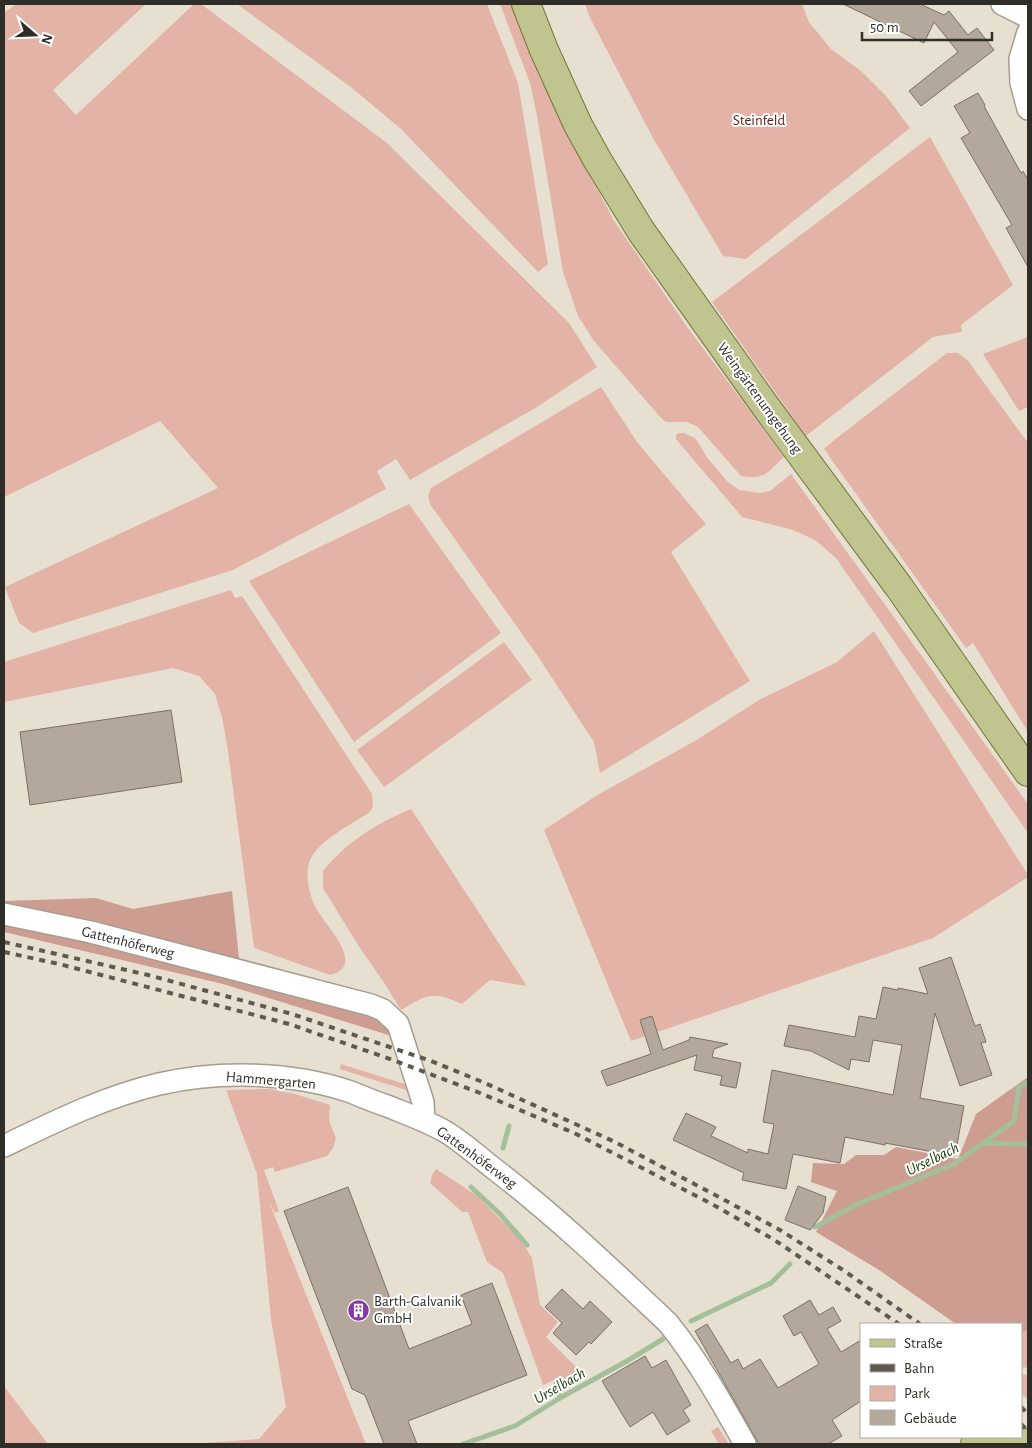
<svg xmlns="http://www.w3.org/2000/svg" width="1032" height="1448" viewBox="0 0 1032 1448" font-family="'Alegreya Sans',sans-serif">
  <style>
    .green { fill: #e4b3a7 }
    .forest { fill: #ce9d91 }
    .lines { fill: none; stroke-linecap: round; stroke-linejoin: round }
    .stream { stroke: #a3c09b; stroke-width: 5 }
    .building { fill: #b4a79c; stroke: #7c7066 }
    .minor-casing { stroke: #a49e90; stroke-width: 24 }
    .major-casing { stroke: #727639; stroke-width: 30 }
    .minor { stroke: #fff; stroke-width: 21 }
    .major { stroke: #c0c48e; stroke-width: 28 }
    .rail { stroke: #5e5a52; stroke-width: 4; stroke-dasharray: 6 6; stroke-linecap: butt }
    .labels { text-anchor: middle; stroke-width: 4; stroke-linejoin: round; paint-order: stroke }
    .park-label { font-size: 15px; fill: #571c0d; stroke: #fff }
    .street-label { font-size: 15px; fill: #2f2d27; stroke: #fff }
    .poi-label { font-size: 15px; fill: #2f2d27; stroke: #fff; text-anchor: start }
    .water-label { font-size: 16px; font-style: italic; fill: #1d4511; stroke: #fff }
  </style>
  <rect width="100%" height="100%" fill="#e7e0d1"/>
  <g class="green">
    <polygon points="16,4 146,4 53,90 76,115 194,4 201,4 387,143 569,323 597,367 537,407 410,480 396,459 377,471 386,489 233,570 33,633 19,623 5,587 218,488 160,421 4,497 4,13"/>
    <polygon points="237,4 487,4 518,83 548,264 538,272 401,129 352,88"/>
    <path d="M 500,4 L 518,4 L 535,54 L 541,80 L 614,221 L 688,328 L 784,457 C 767,472 766,480 741,476 L 698,427 L 687,422 L 666,422 L 661,418 L 594,341 L 578,316 L 563,272 L 537,116 L 530,83 Z"/>
    <polygon points="585,4 802,4 809,22 831,49 861,71 887,97 910,128 746,259 723,256 653,138 590,18"/>
    <polygon points="930,137 1013,285 961,325 962,332 933,337 806,436 712,302"/>
    <polygon points="1028,337 1028,407 1019,411 983,354"/>
    <polygon points="947,353 958,353 968,361 1028,443 1028,732 973,643 966,648 824,449 833,441"/>
    <polygon points="601,387 637,442 706,524 671,552 750,681 600,773 594,742 537,655 430,504 428,496 431,488"/>
    <polygon points="679,433 684,433 695,438 709,460 727,481 739,490 760,493 770,491 791,474 1028,804 1028,833 836,558 815,540 793,530 742,517 676,439 676,435"/>
    <polygon points="409,504 501,633 354,742 249,581"/>
    <path d="M 231,590 L 235,598 L 242,596 L 372,794 L 373,806 L 370,812 C 351,825 316,841 309,863 C 305,878 310,899 318,911 C 327,928 367,966 330,975 L 254,948 L 228,751 L 222,717 L 215,694 L 199,676 L 173,668 L 4,702 L 4,662 Z"/>
    <polygon points="874,631 1028,875 1028,877 933,938 631,1041 544,830 599,794 695,741 759,700 837,662"/>
    <polygon points="504,642 532,680 384,787 357,750"/>
    <path d="M 411,809 L 527,986 L 490,980 L 462,1004 C 431,991 429,994 401,1010 L 383,981 L 358,945 L 323,888 L 323,871 C 348,841 375,824 411,809 Z"/>
    <polygon points="341,1064 411,1086 409,1091 340,1069"/>
    <polygon points="269,1089 295,1094 330,1105 329,1121 336,1138 333,1148 327,1156 275,1172 273,1167 264,1170 279,1211 275,1213 269,1202 366,1444 190,1444 259,1439 286,1407 271,1319 257,1174 226,1090"/>
    <polygon points="436,1169 476,1195 521,1240 532,1258 540,1305 558,1322 546,1337 578,1369 561,1384 559,1378 543,1385 503,1273 487,1262 468,1212 462,1212 430,1183 432,1175"/>
    <polygon points="1027,1331 1028,1331 1028,1368 1021,1367 1021,1332"/>
    <polygon points="1021,1374 1028,1375 1028,1399 1021,1394"/>
    <polygon points="4,1386 48,1444 4,1444"/>
    <polygon points="718,1427 729,1444 719,1444 711,1431"/>
  </g>
  <g class="forest">
    <polygon points="232,891 241,977 357,1005 392,1029 395,1037 223,984 4,932 4,901 96,898 133,909"/>
    <polygon points="1028,1077 1028,1331 1021,1332 1021,1324 956,1324 879,1270 816,1232 837,1191 811,1182 813,1163 844,1164 856,1155 884,1155 896,1147 958,1159 976,1114"/>
  </g>
  <g class="lines">
    <g class="stream">
      <polyline points="984,1143 1028,1144"/>
      <polyline points="503,1148 509,1126"/>
      <polyline points="471,1187 500,1214 527,1245"/>
      <polyline points="815,1227 860,1203 954,1164 1014,1121 1019,1087 1028,1082"/>
      <polyline points="691,1321 771,1283 790,1264"/>
      <polyline points="556,1384 560,1398"/>
      <polyline points="463,1444 515,1426 560,1398 627,1361 663,1339"/>
    </g>
  </g>
  <g class="building">
    <polygon points="843,4 920,4 944,15 949,11 968,35 977,28 994,50 921,106 909,91 958,52 934,22 924,43"/>
    <polygon points="978,93 985,105 984,106 1021,173 1023,171 1028,180 1028,267 1006,228 1012,225 961,138 970,133 954,106"/>
    <polygon points="171,710 182,782 30,805 20,732"/>
    <polygon points="951,957 975,1026 980,1024 986,1042 981,1043 992,1075 960,1086 935,1013 920,1098 964,1106 955,1156 885,1143 885,1145 845,1137 840,1163 793,1154 786,1189 742,1180 744,1173 673,1140 686,1113 716,1127 711,1136 748,1153 748,1149 768,1154 774,1124 763,1122 772,1070 893,1095 902,1045 873,1040 869,1062 851,1059 849,1070 811,1051 784,1046 789,1025 855,1037 859,1016 876,1019 883,987 898,990 898,988 928,994 919,968"/>
    <polygon points="652,1016 663,1050 689,1040 690,1037 728,1044 714,1049 712,1057 741,1063 736,1088 720,1085 722,1076 694,1070 697,1055 607,1086 601,1071 651,1054 640,1020"/>
    <polygon points="798,1186 826,1197 823,1213 810,1230 785,1220"/>
    <polygon points="348,1187 409,1349 472,1324 461,1295 492,1283 527,1375 408,1421 417,1444 384,1444 365,1395 352,1389 284,1211"/>
    <polygon points="562,1289 583,1309 590,1301 612,1322 591,1344 589,1342 576,1355 553,1333 562,1323 545,1307"/>
    <polygon points="810,1300 819,1315 833,1307 841,1321 827,1329 841,1352 861,1340 861,1401 832,1420 842,1436 828,1444 759,1444 695,1331 707,1324 731,1363 738,1359 743,1369 760,1359 778,1388 819,1364 801,1332 794,1336 783,1316"/>
    <polygon points="645,1356 652,1368 666,1360 691,1405 683,1410 690,1421 667,1435 653,1412 630,1427 602,1381"/>
  </g>
  <g class="lines">
    <defs>
      <g id="minor">
        <polyline points="1002,4 1028,17"/>
        <polyline points="1028,32 1020,59 1021,83 1028,109"/>
        <polyline points="4,914 91,932 371,1005 383,1010 398,1024 423,1102 424,1121"/>
        <path d="M 4,1146 C 54,1122 104,1097 159,1084 C 220,1070 292,1072 351,1092 C 363,1097 375,1102 387,1106 C 407,1114 427,1121 446,1132 C 464,1143 481,1159 497,1171 C 559,1219 612,1270 668,1323 C 698,1360 722,1403 745,1444"/>
      </g>
      <g id="major">
        <polyline points="526,4 544,50 578,125 598,161 641,231 766,407 899,587 1028,772"/>
        <polyline points="975,1444 1028,1443"/>
      </g>
    </defs>
    <use href="#minor" class="minor-casing"/>
    <use href="#major" class="major-casing"/>
    <use href="#minor" class="minor"/>
    <use href="#major" class="major"/>
    <g class="rail">
      <polyline points="4,942 148,975 292,1014 431,1061 485,1083 615,1142 717,1196 780,1230 843,1270 920,1324"/>
      <polyline points="4,952 59,964 289,1024 393,1060 480,1093 574,1133 710,1203 773,1239 899,1324"/>
      <polyline points="1021,1407 1028,1414"/>
      <polyline points="1021,1424 1028,1431"/>
    </g>
  </g>
  <defs>
    <symbol id="building-disc" viewBox="-11 -11 22 22"><circle r="9.5" fill="#8a37a6" stroke="#fff"/><path d="M-4-6H4V6H1V3H-1V6H-4ZM-2.5-4.3h1.7v1.8h-1.7ZM.8-4.3h1.7v1.8H.8ZM-2.5-1h1.7V.8h-1.7ZM.8-1h1.7V.8H.8Z" fill="#fff"/></symbol>
  </defs>
  <g fill-rule="evenodd">
    <use href="#building-disc" x="346" y="1298" width="25" height="25"/>
  </g>
  <g class="labels">
    <g class="park-label">
      <text x="759" y="125">Steinfeld</text>
    </g>
    <g class="street-label">
      <text transform="translate(760 398) rotate(54)" y="5">Weingärtenumgehung</text>
      <text transform="translate(128 942) rotate(14)" y="5">Gattenhöferweg</text>
      <text transform="translate(271 1080) rotate(5)" y="5">Hammergarten</text>
      <text transform="translate(477 1157) rotate(36)" y="5">Gattenhöferweg</text>
    </g>
    <g class="poi-label">
      <text x="374" y="1306">Barth-Galvanik<tspan x="374" dy="17">GmbH</tspan></text>
    </g>
    <g class="water-label">
      <text transform="translate(932 1158) rotate(-26)" y="6">Urselbach</text>
      <text transform="translate(559 1385) rotate(-30)" y="6">Urselbach</text>
    </g>
  </g>
  <rect width="1032" height="1448" fill="none" stroke="#2f2d27" stroke-width="10"/>
  <rect x="860" y="1323" width="162" height="115" fill="#ffffff" stroke="#acaba9"/>
  <rect x="870" y="1339" width="25" height="8" fill="#c0c48e" stroke="#acaba9"/>
  <text x="904" y="1348" font-size="15" fill="#2f2d27">Straße</text>
  <rect x="870" y="1364" width="25" height="8" fill="#5e5a52" stroke="#acaba9"/>
  <text x="904" y="1373" font-size="15" fill="#2f2d27">Bahn</text>
  <rect x="870" y="1386" width="25" height="15" fill="#e4b3a7" stroke="#acaba9"/>
  <text x="904" y="1398" font-size="15" fill="#2f2d27">Park</text>
  <rect x="870" y="1410" width="25" height="15" fill="#b4a79c" stroke="#acaba9"/>
  <text x="904" y="1423" font-size="15" fill="#2f2d27">Gebäude</text>
  <g transform="translate(35 35) rotate(109)" stroke="#ffffff" stroke-width="4" paint-order="stroke">
  <path d="M0-4L9 19L0 12L-9 19Z" fill="#2f2d27"/>
  <text y="-8" font-size="14" font-weight="bold" text-anchor="middle" fill="#2f2d27">N</text>
  </g>
  <path d="M862 32v8h130v-8" fill="none" stroke="#2f2d27" stroke-width="2.5"/>
  <text x="870" y="32" font-size="15" fill="#2f2d27" stroke="#ffffff" stroke-width="4" paint-order="stroke">50 m</text>
</svg>
